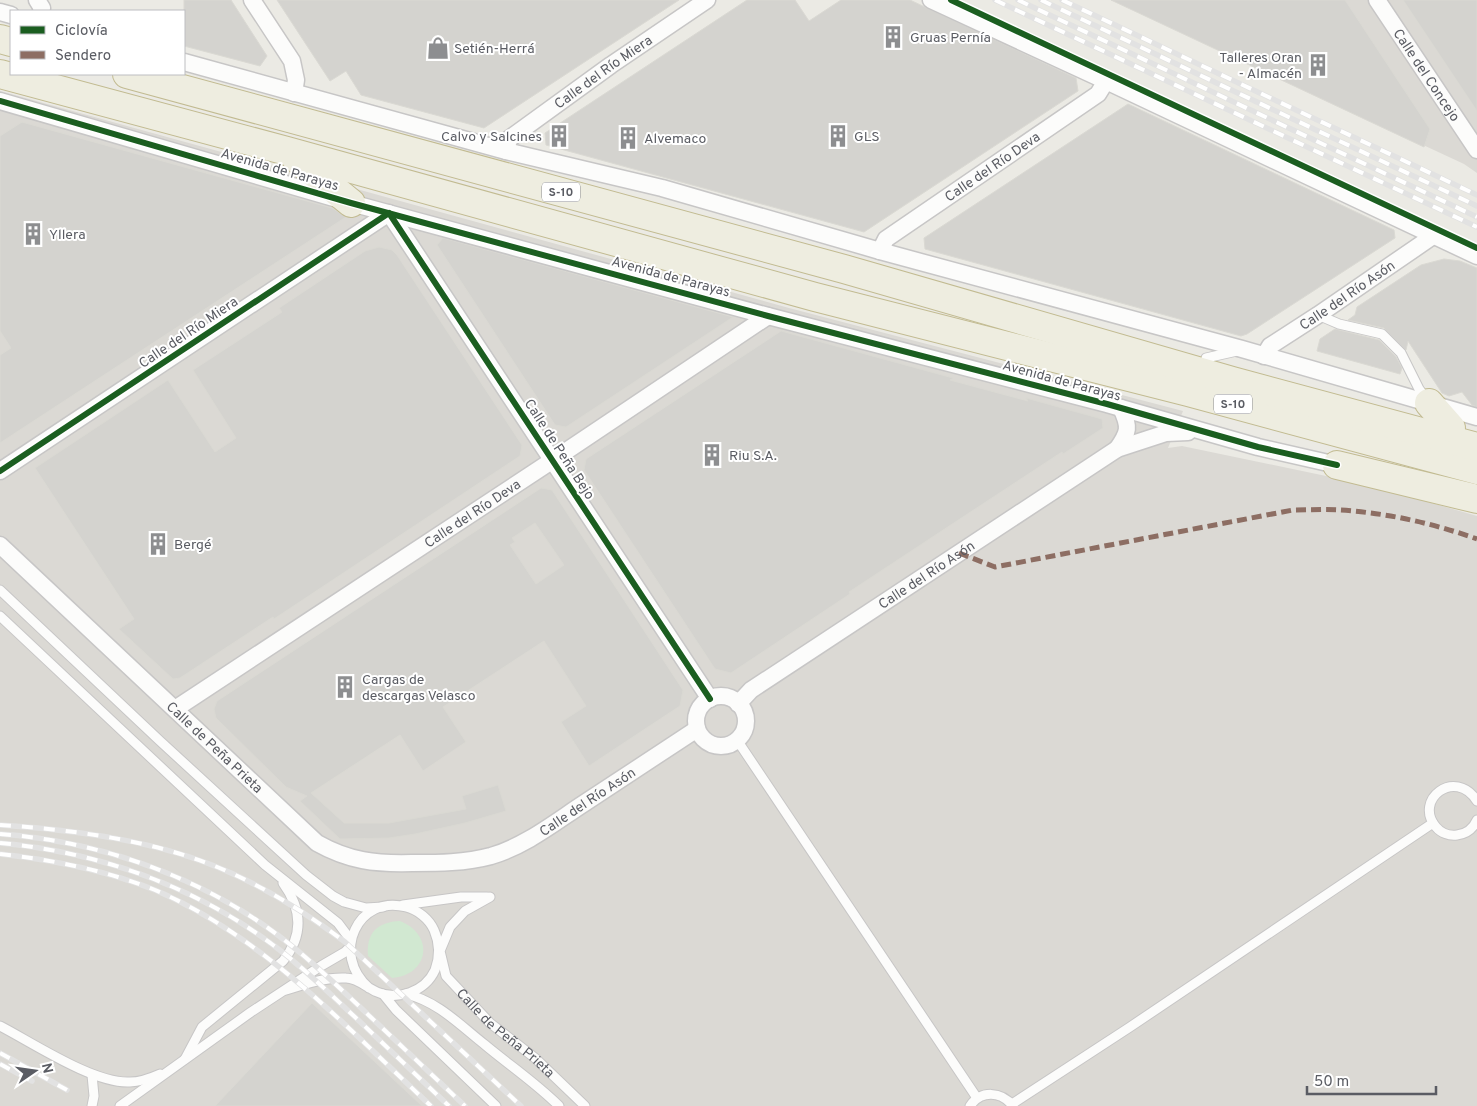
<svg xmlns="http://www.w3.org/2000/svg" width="1477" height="1106" viewBox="0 0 1477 1106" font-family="Overpass,sans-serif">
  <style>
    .industrial { fill: #dbd9d4 }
    .green { fill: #d1e8d1 }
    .building { fill: #d4d3cf; stroke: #dad9d3; fill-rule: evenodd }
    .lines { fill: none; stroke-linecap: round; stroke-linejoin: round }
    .lane-casing { stroke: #c7c6c6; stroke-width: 11 }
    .street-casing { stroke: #c7c6c6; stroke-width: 19 }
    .highway-casing { stroke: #c2bb91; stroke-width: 30 }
    .lane { stroke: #fcfcfb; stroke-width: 9 }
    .street { stroke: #fcfcfb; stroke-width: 16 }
    .highway { stroke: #eeede0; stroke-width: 28 }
    .rail-casing { stroke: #e2e2e2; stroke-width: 5.5 }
    .rail { stroke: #fff; stroke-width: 4; stroke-dasharray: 11; stroke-linecap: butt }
    .quiet { stroke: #8d6e63; stroke-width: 5; stroke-dasharray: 10 5; stroke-linecap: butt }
    .cycleway-casing { stroke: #fff; stroke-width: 9 }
    .cycleway { stroke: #1b5e20; stroke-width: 6 }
    .labels { text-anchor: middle; stroke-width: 4; stroke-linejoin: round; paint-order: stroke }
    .shield { fill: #fff; stroke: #8c8d92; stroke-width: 1 }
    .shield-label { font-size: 12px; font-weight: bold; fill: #5a5c63 }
    .poi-label { font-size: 14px; fill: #5a5c63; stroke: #fff; text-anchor: start }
    .street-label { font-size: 14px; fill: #5a5c63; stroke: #fff }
  </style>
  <rect width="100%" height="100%" fill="#ebeae4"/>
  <g class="industrial">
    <polygon points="1111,0 1477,0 1477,173 1464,164"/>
    <polygon points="0,91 789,308 1183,411 1168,448 1182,446 1369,485 1477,516 1477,1106 0,1106"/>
  </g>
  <path class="green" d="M 400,921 C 435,935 429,975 392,978 L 368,956 C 366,933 377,922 400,921 Z"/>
  <g class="building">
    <polygon points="184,0 231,0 267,56 260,66 184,46"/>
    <polygon points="277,0 679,0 484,128 361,95 346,71 330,81"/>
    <polygon points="747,0 795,0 809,21 841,0 910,0 1076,78 1078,91 864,232 546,145 545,133"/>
    <polygon points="1111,0 1345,0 1430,129 1424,147"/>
    <polygon points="1403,0 1477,0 1477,111"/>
    <polygon points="1128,104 1394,230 1395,238 1247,334 1241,336 925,249 924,238"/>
    <polygon points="22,122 332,208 346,217 0,443 0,355 11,348 0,331 0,136"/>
    <polygon points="443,238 733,317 566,427 555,425 437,245"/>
    <polygon points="379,247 392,250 397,255 522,445 520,456 274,619 273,617 180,678 173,679 119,629 134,619 35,468 168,380 215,452 236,438 193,370 282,312 279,308 365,251"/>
    <polygon points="1444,259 1460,261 1477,268 1477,407 1472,405 1462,392 1449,396 1442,393 1408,341 1406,350 1384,328 1348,320 1355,315 1357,307 1421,265"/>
    <polygon points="1335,329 1379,340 1396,357 1402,368 1400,374 1317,351 1320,339"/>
    <polygon points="781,331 953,378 950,380 1028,401 1026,398 1102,419 1103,428 1063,454 1062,452 928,540 849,592 850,594 731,673 715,669 584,470 586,459"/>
    <path d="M 541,488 L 552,490 L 683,690 L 680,706 L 589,766 L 561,722 L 586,706 L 544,641 L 443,707 L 466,742 L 423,771 L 400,735 L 311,793 L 344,823 L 389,823 L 466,809 L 462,796 L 498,785 L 506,811 L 465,823 L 415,834 L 389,838 L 340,839 L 300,801 L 307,796 L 286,787 L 216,718 L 214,709 L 217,701 ZM 535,523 L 564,565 L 536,584 L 510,545 L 515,542 L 512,538 Z"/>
    <polygon points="312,1003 422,1106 215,1106"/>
  </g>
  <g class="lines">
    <defs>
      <g id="lane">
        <polyline points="1318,315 1339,324 1382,334 1401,353 1419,389 1428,401"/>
        <polyline points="1206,358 1237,351"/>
        <polyline points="0,590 160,741 306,875 333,896 344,902 366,908 383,907"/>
        <polyline points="0,616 265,865 338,923 350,939 350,943"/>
        <polyline points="737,740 977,1098"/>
        <path d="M 1477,801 C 1455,767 1413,800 1436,827 C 1441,833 1449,836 1457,835 C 1466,834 1473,829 1477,820"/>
        <path id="s1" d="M 490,897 L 465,911 L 450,927 L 440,951 L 446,976 L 490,1023 L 535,1058 L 585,1106"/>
        <polyline points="403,905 461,897 487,897"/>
        <path d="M 286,990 C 305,984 326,977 346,978 C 357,978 366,987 377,992 C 397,1001 425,992 435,970 C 440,957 440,944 434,930 C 429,919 418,910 406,907 C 358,894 330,954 369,988"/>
        <polyline points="383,994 396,1010 496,1106"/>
        <path d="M 406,994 C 437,1001 460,1025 484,1044 C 509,1065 536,1083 559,1106"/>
        <path d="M 0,1026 C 33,1043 94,1084 130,1082 C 140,1082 151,1078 160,1074"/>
        <path d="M 185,1059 L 202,1027 L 283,961 C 304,935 302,909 283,883"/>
        <polyline points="92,1075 94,1096 92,1106"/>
        <polyline points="1012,1104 1130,1027 1433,823"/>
        <polyline points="120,1106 251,1012 321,966 345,952 350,947"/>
        <path d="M 970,1106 C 981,1090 1001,1091 1013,1106"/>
      </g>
      <g id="street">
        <polyline points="37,0 42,8 41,11"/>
        <polyline points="252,0 292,61 296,80 294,93"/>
        <polyline points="931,0 1106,81 1477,256"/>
        <path id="s2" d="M 1377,0 L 1477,150"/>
        <polyline points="0,12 11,15"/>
        <polyline points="184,62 506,151 662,188 880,251 1242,349 1477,417"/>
        <polyline points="0,101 351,203 768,316 1107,404 1258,447 1337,465"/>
        <path id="s3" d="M 506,151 L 509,139 L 611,65 L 707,0"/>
        <path id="s4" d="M 880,251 L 886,239 L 1098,94 L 1106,81"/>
        <path id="s5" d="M 1264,356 L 1270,346 L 1318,315 L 1433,236"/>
        <path d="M 1117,449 C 1129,432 1130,427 1121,408"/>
        <polyline points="0,471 389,213 710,699"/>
        <path id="s6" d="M 0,545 L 317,843 C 349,861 375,864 412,863 C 438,863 465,863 491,856 C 525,846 554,823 583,804 C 621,779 659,754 697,729"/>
        <circle cx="721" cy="721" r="25"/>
        <path id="s7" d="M 738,704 L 751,690 L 1117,449 L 1166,433 L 1188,432"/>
        <path id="s8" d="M 175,709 L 553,460 L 768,316"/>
      </g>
      <g id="highway">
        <polyline points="0,39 11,42"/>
        <polyline points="0,74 287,151 815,297 1188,392 1477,470"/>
        <polyline points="127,74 844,269 1232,381 1477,447"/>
        <polyline points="296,158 351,203"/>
        <polyline points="1429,403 1451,428"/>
        <polyline points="1337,465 1477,499"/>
      </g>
    </defs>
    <use href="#lane" class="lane-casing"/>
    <use href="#street" class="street-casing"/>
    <use href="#highway" class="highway-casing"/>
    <use href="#lane" class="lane"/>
    <use href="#street" class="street"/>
    <use href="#highway" class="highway"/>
    <defs>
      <g id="rail">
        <polyline points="995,0 1477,227"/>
        <polyline points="1018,0 1477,217"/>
        <polyline points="1041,0 1477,206"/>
        <polyline points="1062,0 1477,195"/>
        <path d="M 0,825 C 76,830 161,841 231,873 C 271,891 309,915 345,942 L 521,1106"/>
        <path d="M 0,834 C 95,841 190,873 268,928 C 301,951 331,980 360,1007 C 395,1040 430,1073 465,1106"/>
        <path d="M 0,843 C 98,852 194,886 273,945 C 303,967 329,993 356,1018 C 387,1047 418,1077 449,1106"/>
        <path d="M 0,854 C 53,860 105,870 155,890 C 264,937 346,1027 431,1106"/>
        <polyline points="0,1053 67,1090"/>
        <polyline points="0,1064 32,1081"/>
      </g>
    </defs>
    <use href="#rail" class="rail-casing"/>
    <use href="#rail" class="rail"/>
    <path class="quiet" d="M 959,553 L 995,567 L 1293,510 C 1309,510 1325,509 1340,510 C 1387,513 1432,523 1477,539"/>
    <defs>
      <g id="cycleway">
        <polyline points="951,0 1477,248"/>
        <polyline points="0,101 351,203 768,316 1107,404 1258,447 1337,465"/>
        <polyline points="0,471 389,213 710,699"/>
      </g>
    </defs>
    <use href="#cycleway" class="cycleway-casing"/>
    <use href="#cycleway" class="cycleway"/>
  </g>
  <defs>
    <symbol id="building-bare" viewBox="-9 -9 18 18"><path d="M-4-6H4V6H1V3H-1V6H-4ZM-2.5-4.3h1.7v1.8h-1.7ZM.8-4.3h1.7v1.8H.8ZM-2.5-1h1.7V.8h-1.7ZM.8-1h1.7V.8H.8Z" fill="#8d8e90" stroke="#fff" stroke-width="2.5" paint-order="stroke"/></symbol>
    <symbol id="shop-bare" viewBox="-9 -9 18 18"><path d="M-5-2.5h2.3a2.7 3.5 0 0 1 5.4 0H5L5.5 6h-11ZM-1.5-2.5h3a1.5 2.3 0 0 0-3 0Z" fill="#8d8e90" stroke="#fff" stroke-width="2.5" paint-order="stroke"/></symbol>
  </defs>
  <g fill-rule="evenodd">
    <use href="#building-bare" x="877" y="21" width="32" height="32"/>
    <use href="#shop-bare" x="422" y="32" width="32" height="32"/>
    <use href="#building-bare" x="1302" y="49" width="32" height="32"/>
    <use href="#building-bare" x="543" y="120" width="32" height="32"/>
    <use href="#building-bare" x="822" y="120" width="32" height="32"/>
    <use href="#building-bare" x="612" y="122" width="32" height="32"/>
    <use href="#building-bare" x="17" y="218" width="32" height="32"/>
    <use href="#building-bare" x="696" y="439" width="32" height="32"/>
    <use href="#building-bare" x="142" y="528" width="32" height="32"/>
    <use href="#building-bare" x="329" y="671" width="32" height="32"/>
  </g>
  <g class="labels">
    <g class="shield">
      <rect x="542" y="182.5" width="38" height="19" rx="4"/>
      <rect x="1214" y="394.5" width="38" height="19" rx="4"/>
    </g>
    <g class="shield-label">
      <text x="561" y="196">S-10</text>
      <text x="1233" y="408">S-10</text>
    </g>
    <g class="poi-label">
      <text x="910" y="42">Gruas Pernía</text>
      <text x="454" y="53">Setién-Herrá</text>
      <text x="1302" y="62" text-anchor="end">Talleres Oran<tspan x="1302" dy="16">- Almacén</tspan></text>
      <text x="542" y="141" text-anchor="end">Calvo y Salcines</text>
      <text x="854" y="141">GLS</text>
      <text x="644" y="143">Alvemaco</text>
      <text x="49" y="239">Yllera</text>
      <text x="729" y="460">Riu S.A.</text>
      <text x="174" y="549">Bergé</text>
      <text x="362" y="684">Cargas de<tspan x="362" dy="16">descargas Velasco</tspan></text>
    </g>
    <g class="street-label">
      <text dy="5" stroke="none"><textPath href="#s3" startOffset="128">Calle del Río Miera</textPath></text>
      <text dy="5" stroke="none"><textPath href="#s2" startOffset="90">Calle del Concejo</textPath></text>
      <text dy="5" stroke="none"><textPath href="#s4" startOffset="142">Calle del Río Deva</textPath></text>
      <text transform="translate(280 169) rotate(16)" y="5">Avenida de Parayas</text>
      <text transform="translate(671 276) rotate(15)" y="5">Avenida de Parayas</text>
      <text dy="5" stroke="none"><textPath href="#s5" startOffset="104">Calle del Río Asón</textPath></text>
      <text transform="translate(188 332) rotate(-34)" y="5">Calle del Río Miera</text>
      <text transform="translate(1062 380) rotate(15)" y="5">Avenida de Parayas</text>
      <text transform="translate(560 449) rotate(57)" y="5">Calle de Peña Bejo</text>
      <text dy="5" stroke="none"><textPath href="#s8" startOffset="356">Calle del Río Deva</textPath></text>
      <text dy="5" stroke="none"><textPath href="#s7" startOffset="229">Calle del Río Asón</textPath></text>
      <text dy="5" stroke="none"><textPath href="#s6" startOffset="295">Calle de Peña Prieta</textPath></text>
      <text dy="5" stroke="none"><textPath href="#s6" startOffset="724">Calle del Río Asón</textPath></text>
      <text dy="5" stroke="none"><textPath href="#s1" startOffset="185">Calle de Peña Prieta</textPath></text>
    </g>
  </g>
  <rect x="10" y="10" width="175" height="65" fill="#ffffff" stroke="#bdbec1"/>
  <rect x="20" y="26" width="25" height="8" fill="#1b5e20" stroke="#bdbec1"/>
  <text x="55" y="35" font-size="15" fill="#5a5c63">Ciclovía</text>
  <rect x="20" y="51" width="25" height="8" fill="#8d6e63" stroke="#bdbec1"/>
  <text x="55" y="60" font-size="15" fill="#5a5c63">Sendero</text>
  <g transform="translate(35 1071) rotate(77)" stroke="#ffffff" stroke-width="4" paint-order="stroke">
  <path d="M0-4L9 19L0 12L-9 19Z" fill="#5a5c63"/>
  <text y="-8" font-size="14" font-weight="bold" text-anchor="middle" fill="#5a5c63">N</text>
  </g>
  <path d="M1307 1086v8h129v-8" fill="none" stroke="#5a5c63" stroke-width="2.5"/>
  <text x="1314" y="1086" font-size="15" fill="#5a5c63" stroke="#ffffff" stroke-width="4" paint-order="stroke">50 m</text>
</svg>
